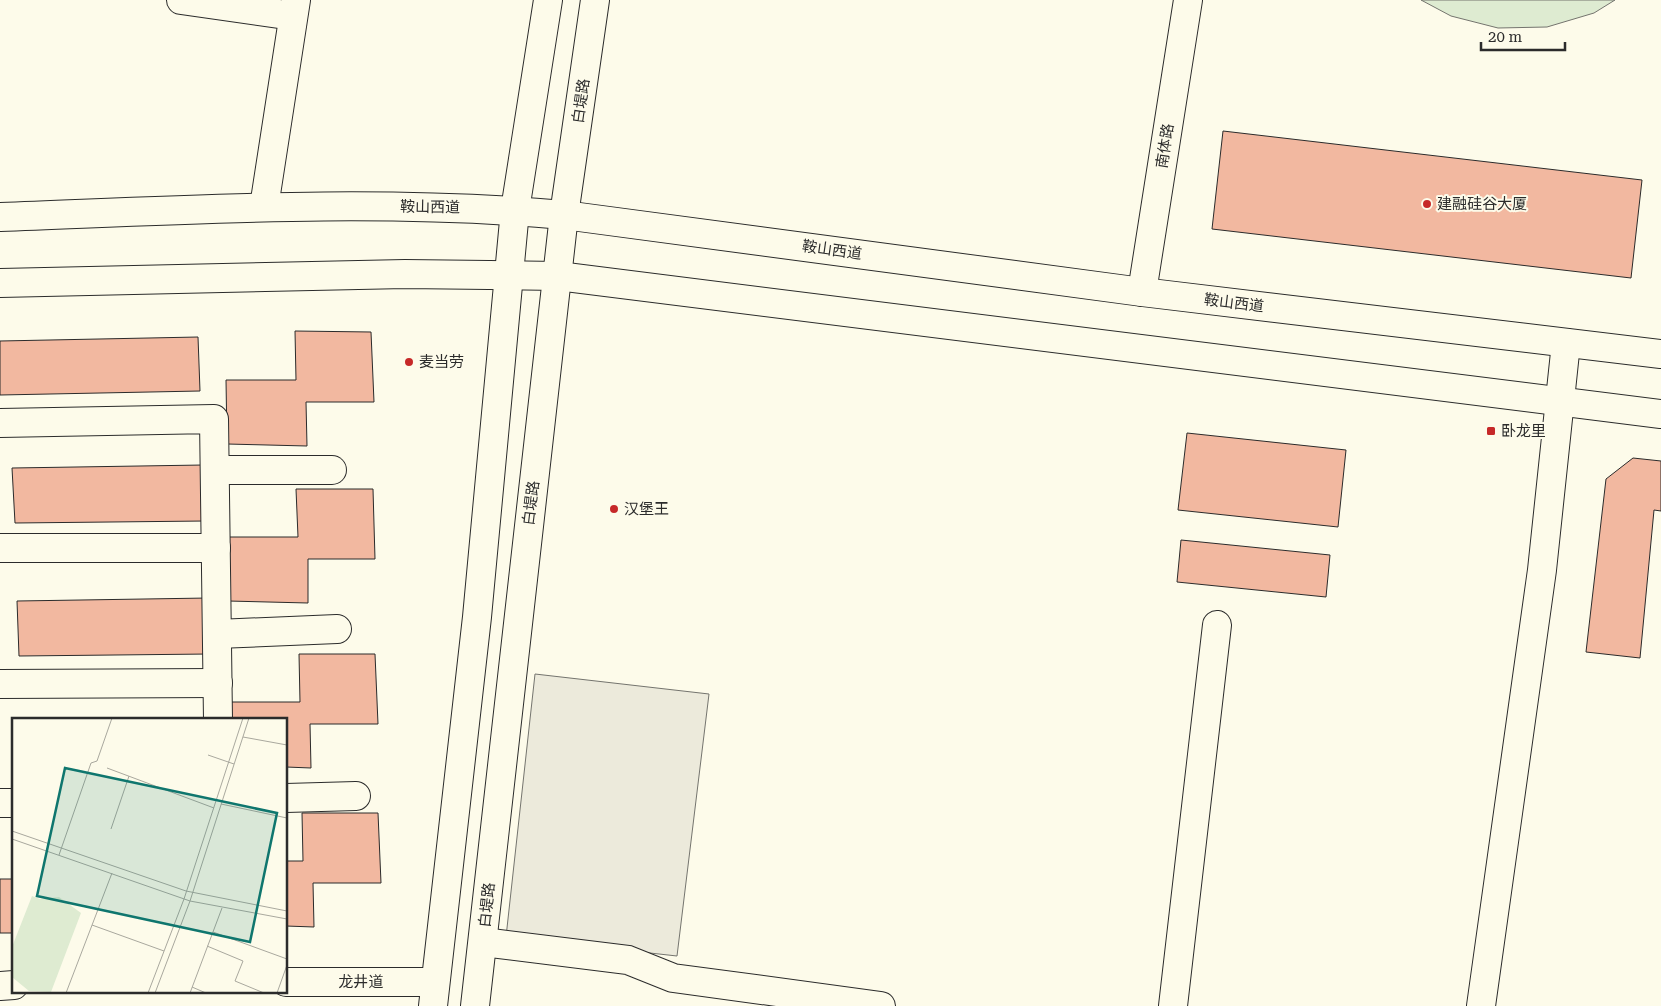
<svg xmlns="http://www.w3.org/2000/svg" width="1661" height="1006" viewBox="0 0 1661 1006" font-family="'Roboto Serif','Noto Sans SC',serif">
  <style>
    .green { fill: #deebd1; stroke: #74746e }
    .parking { fill: #eceadb; stroke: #74746e }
    .building { fill: #f2b8a0; stroke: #2b2b2b }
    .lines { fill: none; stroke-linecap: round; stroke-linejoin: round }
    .minor-casing { stroke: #2b2b2b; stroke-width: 30 }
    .major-casing { stroke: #2b2b2b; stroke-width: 30 }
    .minor { stroke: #fdfbea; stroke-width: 28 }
    .major { stroke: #fdfbea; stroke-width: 28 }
    .poi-dot { fill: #c62828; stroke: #fdfbea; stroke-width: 2 }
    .labels { text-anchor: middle; stroke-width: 4; stroke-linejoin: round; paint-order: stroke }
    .street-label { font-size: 15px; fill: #2b2b2b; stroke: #fdfbea }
    .poi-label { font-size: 15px; fill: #2b2b2b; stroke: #fdfbea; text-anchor: start }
    .inset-road { fill: none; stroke: #a9a89e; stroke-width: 1 }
    .view { fill: #0f766e; fill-opacity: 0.15; stroke: #0f766e; stroke-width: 2.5 }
    .inset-edge { fill: none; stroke: #2b2b2b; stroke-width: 2.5 }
  </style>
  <rect width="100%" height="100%" fill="#fdfbea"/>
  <polygon class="green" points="1421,0 1615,0 1594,13 1547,27 1498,28 1451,16"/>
  <polygon class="parking" points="535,674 709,694 677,956 506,937"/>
  <g class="building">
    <polygon points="1223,131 1642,180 1631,278 1212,229"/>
    <polygon points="295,331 371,332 374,402 306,402 307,446 227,444 226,380 296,380"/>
    <polygon points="198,337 200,391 0,395 0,341"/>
    <polygon points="1187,433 1346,450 1338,527 1178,510"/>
    <polygon points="1633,458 1661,461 1661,511 1654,510 1640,658 1586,652 1606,479"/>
    <polygon points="203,465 205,521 15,523 12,468"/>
    <polygon points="296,489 373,489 375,559 308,559 308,603 228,601 228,537 298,537"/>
    <polygon points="1181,540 1330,555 1326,597 1177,582"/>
    <polygon points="208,598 209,654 19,656 17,601"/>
    <polygon points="299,654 375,654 378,724 310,724 311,768 286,767 286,720 230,720 230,702 300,702"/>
    <polygon points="302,813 378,813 381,883 313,883 314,927 286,926 286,861 303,861"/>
    <rect x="0" y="879" width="14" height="54"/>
  </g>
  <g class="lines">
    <defs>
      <g id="minor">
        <polyline points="181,0 293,16"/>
        <polyline points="264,207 296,0"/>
        <polyline points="1142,292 1188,0"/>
        <polyline points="0,423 214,419 218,720"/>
        <polyline points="215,470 332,470"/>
        <polyline points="0,548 216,548"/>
        <polyline points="217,634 337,629"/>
        <polyline points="0,684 218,683"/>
        <polyline points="286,798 356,796"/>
        <polyline points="0,803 14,803"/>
        <polyline points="483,942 628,960 673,978 881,1006"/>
        <polyline points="286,982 435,982"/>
        <polyline points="0,986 14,985"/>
        <polyline points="1173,1006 1217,625"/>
        <polyline points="1481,1006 1542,570 1566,343"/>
      </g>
      <g id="major">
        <path d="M 0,217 C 188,210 377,198 564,215 L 1142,292 L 1661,354"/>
        <polyline points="0,283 405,274 558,276 1661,414"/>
        <polyline points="433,1006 477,617 515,210 548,0"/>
        <polyline points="475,1006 564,215 595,0"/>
      </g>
    </defs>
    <use href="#minor" class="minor-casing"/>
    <use href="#major" class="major-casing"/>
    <use href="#minor" class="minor"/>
    <use href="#major" class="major"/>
  </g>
  <g class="poi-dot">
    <circle cx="1427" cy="204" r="5"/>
    <circle cx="409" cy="362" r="5"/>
    <rect x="1486" y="426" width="10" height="10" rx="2.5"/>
    <circle cx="614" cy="509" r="5"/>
  </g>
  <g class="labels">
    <g class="street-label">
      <text transform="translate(581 101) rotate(-82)" y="5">白堤路</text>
      <text transform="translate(1165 146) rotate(-81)" y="5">南体路</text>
      <text transform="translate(430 207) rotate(1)" y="5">鞍山西道</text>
      <text transform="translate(832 250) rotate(8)" y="5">鞍山西道</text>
      <text transform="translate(1234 303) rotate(7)" y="5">鞍山西道</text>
      <text transform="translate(531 503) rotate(-83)" y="5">白堤路</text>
      <text transform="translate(487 905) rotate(-84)" y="5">白堤路</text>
      <text x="361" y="987">龙井道</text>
    </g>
    <g class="poi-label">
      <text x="1437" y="209">建融硅谷大厦</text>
      <text x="419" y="367">麦当劳</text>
      <text x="1501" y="436">卧龙里</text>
      <text x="624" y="514">汉堡王</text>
    </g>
  </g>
  <g transform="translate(12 718)">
    <rect width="275" height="275" fill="#fdfbea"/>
    <path d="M 20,178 L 28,181 L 47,179 L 69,195 L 39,274 L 17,273 L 0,259 L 0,229 Z" fill="#deebd1"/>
    <path class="inset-road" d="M 231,19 L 275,27M 196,37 L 222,46M 95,50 L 202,90M 209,86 L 275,100M 99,111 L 117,58M 0,113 L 174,173 L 275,193M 0,121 L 178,183 L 275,201M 47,137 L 79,45 L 85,43 L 100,0M 80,207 L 152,233M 201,214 L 275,241M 195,228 L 231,243 L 223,263 L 252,275M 180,269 L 194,275M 54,275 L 100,155M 136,275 L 172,181 L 231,0M 143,275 L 178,183 L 237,0M 178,275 L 210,190M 265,275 L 275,247"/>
    <path class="view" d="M 53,50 L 265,95 L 238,224 L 25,178 Z"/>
    <rect width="275" height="275" class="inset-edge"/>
  </g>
  <path d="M1481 42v8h84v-8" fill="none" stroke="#2b2b2b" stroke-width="2.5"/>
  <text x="1488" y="42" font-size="15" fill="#2b2b2b" stroke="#fdfbea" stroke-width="4" paint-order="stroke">20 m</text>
</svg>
